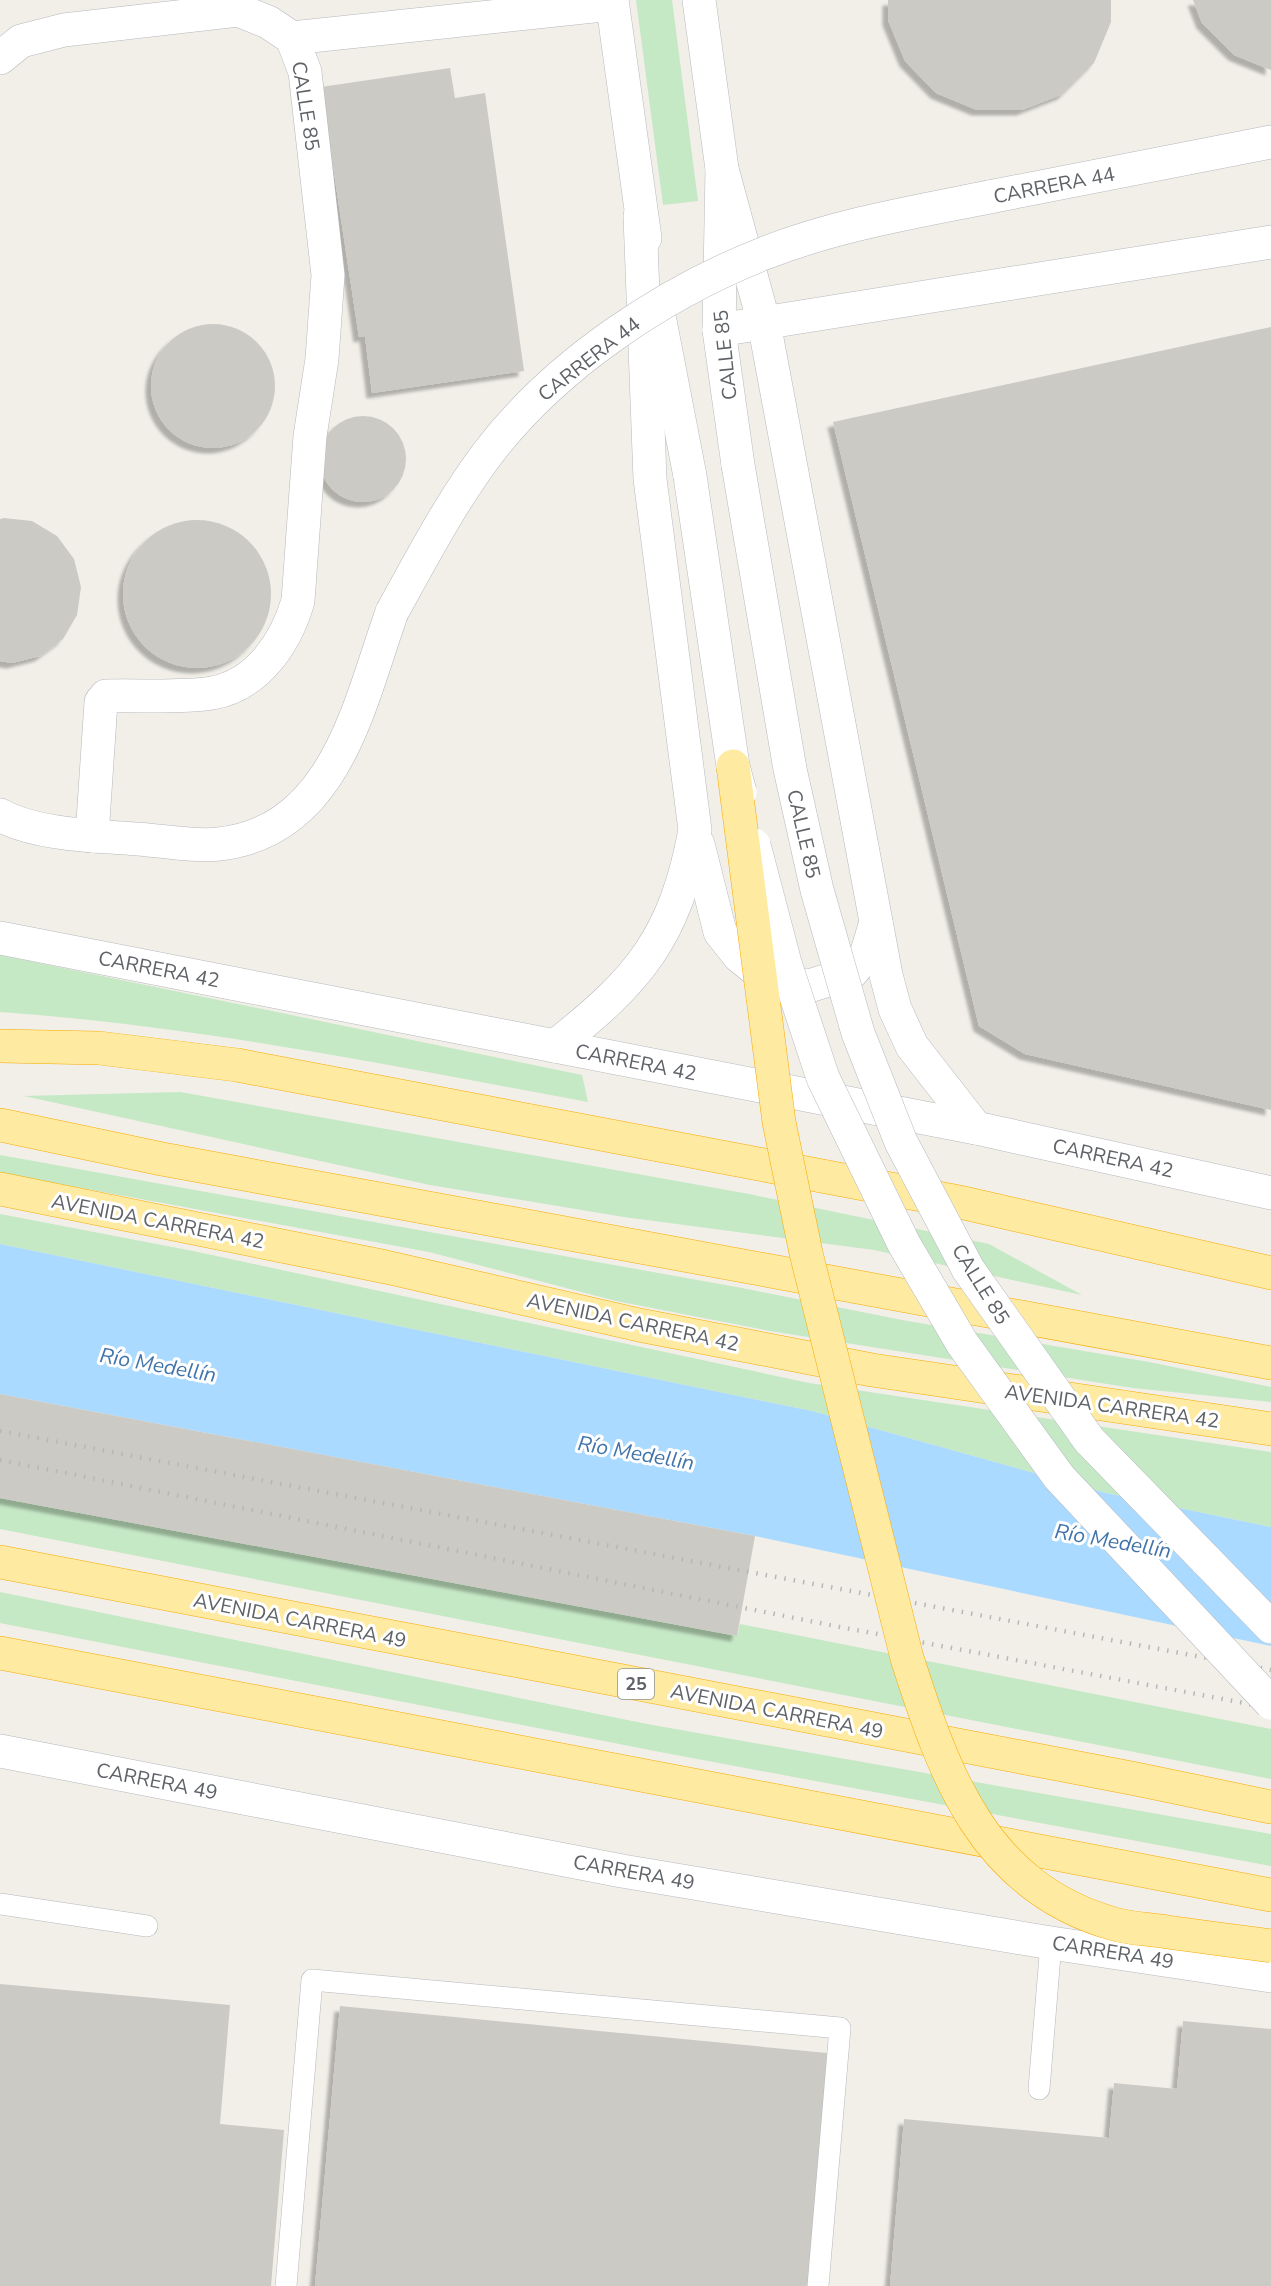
<svg xmlns="http://www.w3.org/2000/svg" width="1271" height="2286" viewBox="0 0 1271 2286" font-family="'Nunito Sans',sans-serif">
  <style>
    .green { fill: #c5e8c5 }
    .water { fill: #aadaff }
    .building { fill: #cccac5; filter: url(#shadow) }
    .lines { fill: none; stroke-linecap: round; stroke-linejoin: round }
    .service-casing { stroke: #b5b8bc; stroke-width: 22 }
    .minor-casing { stroke: #b5b8bc; stroke-width: 34 }
    .secondary-casing { stroke: #b6babf; stroke-width: 34 }
    .trunk-casing { stroke: #f9ab00; stroke-width: 34 }
    .service { stroke: #fff; stroke-width: 21 }
    .minor { stroke: #fff; stroke-width: 33 }
    .secondary { stroke: #fff; stroke-width: 33 }
    .trunk { stroke: #feeaa1; stroke-width: 33 }
    .rail { stroke: #b6b7b8; stroke-width: 4.5; stroke-dasharray: 1.5 8; stroke-linecap: butt }
    .minor-bridge-casing { stroke: #b5b8bc; stroke-width: 34; stroke-linecap: butt }
    .secondary-bridge-casing { stroke: #b6babf; stroke-width: 34; stroke-linecap: butt }
    .trunk-bridge-casing { stroke: #f9ab00; stroke-width: 34; stroke-linecap: butt }
    .minor-bridge { stroke: #fff; stroke-width: 33 }
    .secondary-bridge { stroke: #fff; stroke-width: 33 }
    .trunk-bridge { stroke: #feeaa1; stroke-width: 33 }
    .labels { text-anchor: middle; stroke-width: 6; stroke-linejoin: round; paint-order: stroke }
    .shield { fill: #fff; stroke: #8f9295; stroke-width: 1.5 }
    .shield-label { font-size: 18px; font-weight: bold; fill: #5f6368 }
    .street-label { font-size: 20px; fill: #5f6368; stroke: #fff }
    .water-label { font-size: 21px; font-style: italic; fill: #4174aa; stroke: #fff }
  </style>
  <defs>
    <filter id="shadow"><feDropShadow dx="-5.5" dy="5.5" stdDeviation="1.5" flood-color="#0004"/></filter>
  </defs>
  <rect width="100%" height="100%" fill="#f1efe8"/>
  <g class="green">
    <polygon points="636,0 672,0 698,201 663,205"/>
    <path d="M 0,955 L 582,1075 L 588,1102 C 393,1066 199,1026 0,1012 Z"/>
    <polygon points="180,1092 749,1194 989,1244 1082,1295 874,1250 624,1217 430,1185 24,1096"/>
    <polygon points="0,1155 742,1288 902,1320 1149,1362 1271,1387 1271,1402 1133,1388 770,1331 616,1301 429,1252 0,1173"/>
    <polygon points="0,1214 193,1251 809,1383 1271,1452 1271,1527 1106,1493 812,1411 0,1244"/>
    <polygon points="0,1498 737,1636 740,1624 1271,1729 1271,1779 0,1529"/>
    <polygon points="0,1592 647,1724 1271,1834 1271,1866 660,1752 0,1623"/>
  </g>
  <polygon class="water" points="0,1244 812,1411 1106,1493 1271,1527 1271,1646 755,1536 0,1394"/>
  <g class="building">
    <polygon points="888,0 1111,0 1111,22 1094,63 1063,94 1022,110 977,110 936,93 905,61 888,20"/>
    <polygon points="1193,0 1271,0 1271,70 1234,55 1202,23"/>
    <polygon points="450,68 455,98 485,93 524,371 372,393 365,336 359,337 321,87"/>
    <circle cx="213" cy="386" r="62"/>
    <polygon points="1271,327 1271,1110 1025,1054 979,1026 833,422"/>
    <circle cx="363" cy="459" r="43"/>
    <polygon points="4,518 32,521 57,536 74,559 81,587 77,615 63,639 40,656 12,663 0,661 0,519"/>
    <circle cx="197" cy="594" r="74"/>
    <polygon points="0,1394 755,1536 737,1636 0,1498"/>
    <polygon points="0,1984 230,2005 220,2124 284,2130 271,2286 0,2286"/>
    <polygon points="340,2006 827,2053 809,2286 315,2286"/>
    <polygon points="1183,2021 1271,2029 1271,2286 890,2286 904,2119 1109,2138 1114,2083 1177,2089"/>
  </g>
  <g class="lines">
    <defs>
      <g id="service">
        <polyline points="0,1904 147,1926"/>
        <polyline points="1039,2089 1051,1943"/>
        <polyline points="286,2286 312,1980 840,2028 818,2286"/>
      </g>
      <g id="minor">
        <polyline points="292,38 612,4"/>
        <path d="M 0,58 L 21,41 L 64,30 L 238,10 L 268,22 L 292,38 L 305,72 L 328,275 L 322,359 L 310,436 L 298,601 C 286,642 258,685 212,693 C 181,698 138,695 106,696 L 101,702 L 92,836"/>
        <polyline points="989,197 1271,142"/>
        <polyline points="719,330 1271,242"/>
        <path d="M 0,815 C 36,835 96,836 138,839 C 164,841 194,847 219,844 C 336,831 359,704 392,612"/>
        <polyline points="0,938 976,1128 1271,1193"/>
        <polyline points="0,1751 622,1871 1051,1943 1271,1976"/>
      </g>
      <g id="secondary">
        <polyline points="612,0 645,238"/>
        <polyline points="699,0 722,169 719,330 738,465"/>
        <polyline points="722,169 764,323 886,975 895,1009 912,1046 976,1128"/>
        <polyline points="660,321 690,476"/>
        <polyline points="698,844 720,932 739,956 770,981 809,986 851,973 866,955 876,922"/>
        <path d="M 555,1046 C 639,980 675,938 695,830 L 650,479 L 640,216"/>
        <polyline points="1205,1559 1271,1627"/>
      </g>
      <g id="trunk">
        <polyline points="0,1046 99,1048 237,1065 964,1203 1271,1273"/>
        <polyline points="0,1125 162,1159 1271,1363"/>
        <polyline points="0,1189 386,1267 639,1325 872,1370 1271,1429"/>
        <polyline points="0,1562 1136,1779 1271,1807"/>
        <polyline points="0,1653 1271,1895"/>
      </g>
    </defs>
    <use href="#service" class="service-casing"/>
    <use href="#minor" class="minor-casing"/>
    <use href="#secondary" class="secondary-casing"/>
    <use href="#trunk" class="trunk-casing"/>
    <use href="#service" class="service"/>
    <use href="#minor" class="minor"/>
    <use href="#secondary" class="secondary"/>
    <use href="#trunk" class="trunk"/>
    <g class="rail">
      <polyline points="0,1431 1271,1670"/>
      <polyline points="0,1460 840,1627 1271,1708"/>
    </g>
    <defs>
      <path id="minor-bridge" d="M 392,612 C 422,558 451,502 488,453 C 555,365 663,293 765,253 C 836,225 914,212 989,197"/>
      <g id="secondary-bridge">
        <polyline points="738,465 790,769 817,890 858,1033 901,1142 968,1269 1089,1440 1205,1559"/>
        <polyline points="690,476 733,766 740,792"/>
        <polyline points="754,845 785,963 823,1078 904,1244 962,1343 1059,1477 1271,1703"/>
      </g>
      <path id="trunk-bridge" d="M 733,766 L 779,1122 L 806,1253 L 907,1658 C 944,1774 983,1887 1114,1924 C 1131,1929 1150,1929 1167,1932 C 1202,1937 1236,1941 1271,1946"/>
    </defs>
    <use href="#minor-bridge" class="minor-bridge-casing"/>
    <use href="#secondary-bridge" class="secondary-bridge-casing"/>
    <use href="#trunk-bridge" class="trunk-bridge-casing"/>
    <use href="#minor-bridge" class="minor-bridge"/>
    <use href="#secondary-bridge" class="secondary-bridge"/>
    <use href="#trunk-bridge" class="trunk-bridge"/>
  </g>
  <g class="labels">
    <rect class="shield" x="618" y="1669" width="36" height="30" rx="4.5"/>
    <g class="shield-label">
      <text x="636" y="1690">25</text>
    </g>
    <g class="street-label">
      <text transform="translate(306 106) rotate(81)" y="7">CALLE 85</text>
      <text transform="translate(1054 185) rotate(-11)" y="7">CARRERA 44</text>
      <text transform="translate(725 355) rotate(-96)" y="7">CALLE 85</text>
      <text transform="translate(589 359) rotate(-38)" y="7">CARRERA 44</text>
      <text transform="translate(804 834) rotate(77)" y="7">CALLE 85</text>
      <text transform="translate(159 969) rotate(11)" y="7">CARRERA 42</text>
      <text transform="translate(636 1062) rotate(11)" y="7">CARRERA 42</text>
      <text transform="translate(1113 1158) rotate(12)" y="7">CARRERA 42</text>
      <text transform="translate(158 1221) rotate(11)" y="7">AVENIDA CARRERA 42</text>
      <text transform="translate(981 1284) rotate(58)" y="7">CALLE 85</text>
      <text transform="translate(633 1322) rotate(12)" y="7">AVENIDA CARRERA 42</text>
      <text transform="translate(1112 1406) rotate(8)" y="7">AVENIDA CARRERA 42</text>
      <text transform="translate(300 1620) rotate(11)" y="7">AVENIDA CARRERA 49</text>
      <text transform="translate(777 1711) rotate(11)" y="7">AVENIDA CARRERA 49</text>
      <text transform="translate(157 1781) rotate(11)" y="7">CARRERA 49</text>
      <text transform="translate(634 1872) rotate(10)" y="7">CARRERA 49</text>
      <text transform="translate(1113 1952) rotate(9)" y="7">CARRERA 49</text>
    </g>
    <g class="water-label">
      <text transform="translate(158 1365) rotate(10)" y="7">Río Medellín</text>
      <text transform="translate(636 1453) rotate(10)" y="7">Río Medellín</text>
      <text transform="translate(1113 1541) rotate(10)" y="7">Río Medellín</text>
    </g>
  </g>
</svg>
